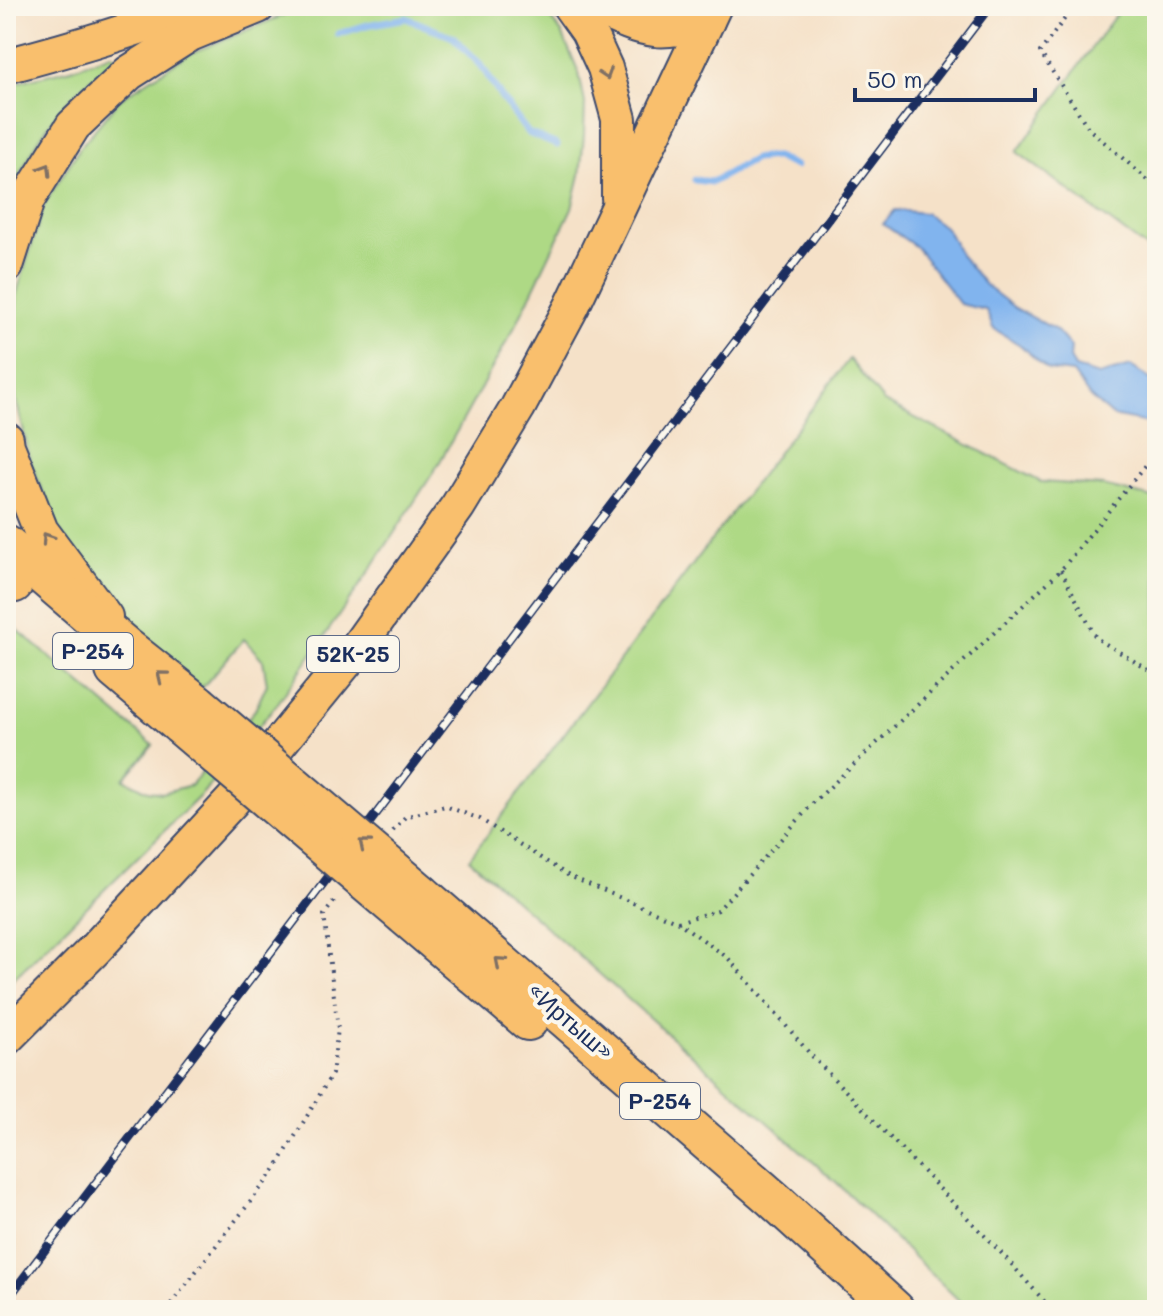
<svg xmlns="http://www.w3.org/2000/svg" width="1163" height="1316" viewBox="0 0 1163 1316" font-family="Mali,sans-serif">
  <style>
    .green { fill: #aed985; stroke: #648472; stroke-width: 2 }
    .water { fill: #81b4ee; stroke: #4e72a6; stroke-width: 2 }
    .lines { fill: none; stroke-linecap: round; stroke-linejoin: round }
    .stream { stroke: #81b4ee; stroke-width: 7 }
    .primary-casing { stroke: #3c4a6e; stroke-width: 38 }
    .highway-casing { stroke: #3c4a6e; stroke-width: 42 }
    .path { stroke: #3c4a6e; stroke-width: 4; stroke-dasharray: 2 6; stroke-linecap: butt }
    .primary { stroke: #f9bf6d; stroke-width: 34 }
    .highway { stroke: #f9bf6d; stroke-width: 38 }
    .rail-casing { stroke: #1b2f5e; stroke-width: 9 }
    .rail { stroke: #fbf7ec; stroke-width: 6; stroke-dasharray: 18; stroke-linecap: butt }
    .highway-bridge-casing { stroke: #3c4a6e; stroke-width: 42; stroke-linecap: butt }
    .highway-bridge { stroke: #f9bf6d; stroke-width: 38 }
    .oneway { stroke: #7f7065 }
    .labels { text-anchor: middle; stroke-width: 8; stroke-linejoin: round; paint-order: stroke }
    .shield { fill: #fbf7ec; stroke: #5e6b89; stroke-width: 2 }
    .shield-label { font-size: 22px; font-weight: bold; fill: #1b2f5e }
    .street-label { font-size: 24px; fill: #1b2f5e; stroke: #fbf7ec }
  </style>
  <rect width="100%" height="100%" fill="#fbf7ec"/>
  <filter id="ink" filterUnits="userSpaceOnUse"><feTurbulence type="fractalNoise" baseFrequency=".0125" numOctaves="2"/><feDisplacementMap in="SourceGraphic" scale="16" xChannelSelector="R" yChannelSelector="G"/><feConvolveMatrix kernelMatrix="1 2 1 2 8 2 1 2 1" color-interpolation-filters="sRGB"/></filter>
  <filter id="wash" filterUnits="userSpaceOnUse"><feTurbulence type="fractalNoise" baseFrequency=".006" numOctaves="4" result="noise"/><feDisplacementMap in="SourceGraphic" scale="32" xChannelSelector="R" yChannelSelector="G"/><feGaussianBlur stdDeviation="1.8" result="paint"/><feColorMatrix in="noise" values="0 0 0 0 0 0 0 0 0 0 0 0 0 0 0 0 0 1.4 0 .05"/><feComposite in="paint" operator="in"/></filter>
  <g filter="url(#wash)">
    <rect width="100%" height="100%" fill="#f5e1c8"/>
    <g class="green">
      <polygon points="306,6 540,6 562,33 579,73 585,103 584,135 580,175 572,208 517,323 438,465 369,572 278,703 203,793 6,986 6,620 153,745 124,779 148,791 162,793 191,785 255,710 267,684 263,660 244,639 201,689 148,639 93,580 58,528 31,463 15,395 12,342 18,289 45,203 81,146 121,98 189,54"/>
      <polygon points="1122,6 1157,6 1157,256 1017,152"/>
      <path d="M 111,54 L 117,57 C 112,69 98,73 89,81 C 79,88 70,99 62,108 C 38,136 20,172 6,206 L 6,85 L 71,69 Z"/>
      <polygon points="849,359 884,402 1041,482 1103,486 1157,499 1157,1310 969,1310 836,1182 469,859"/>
    </g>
    <polygon class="water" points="895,210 925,213 946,228 961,256 985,285 1015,308 1056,330 1071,347 1070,358 1075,368 1099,375 1131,366 1157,384 1157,412 1148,423 1112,416 1090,397 1073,373 1048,370 1020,345 993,328 986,310 960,304 916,247 883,224"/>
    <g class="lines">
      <g class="stream">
        <polyline points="338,34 367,25 406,18 453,37 481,65 501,97 528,133 557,145"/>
        <polyline points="695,180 712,182 754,159 775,157 795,166"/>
      </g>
    </g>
  </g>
  <g filter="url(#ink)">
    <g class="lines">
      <defs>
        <g id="primary">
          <polyline points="570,6 588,31 605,68 619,119 619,198"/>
          <path d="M 594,6 C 613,15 634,27 655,29 C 672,31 691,25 707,21"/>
          <path d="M 6,66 C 71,49 134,31 196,6"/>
          <polyline points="6,266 27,200 73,126 129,73 190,34 258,6"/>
          <polyline points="6,439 7,446 41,531 105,617"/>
          <polyline points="6,579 15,585"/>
          <polyline points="6,1038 95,949 233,800 357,648 458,506 518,407 572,306 714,6"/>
        </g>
        <g id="highway">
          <polyline points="6,544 126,647 198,704"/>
          <polyline points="115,670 180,725"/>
          <polyline points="423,895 773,1199 895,1310"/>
          <polyline points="405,916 528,1021"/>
        </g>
      </defs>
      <use href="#primary" class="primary-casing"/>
      <use href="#highway" class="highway-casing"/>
      <g class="path">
        <polyline points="1074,6 1040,52 1089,129 1157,188"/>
        <polyline points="1061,570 1096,638 1157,675"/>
        <polyline points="393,831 405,817 445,806 480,819 569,876 678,922 728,958 811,1055 1006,1258 1052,1310"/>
        <polyline points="678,922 718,910 814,802 1061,570 1157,451"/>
        <polyline points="166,1310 275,1170 332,1074 338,1029 324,915 336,899"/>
      </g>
      <use href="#primary" class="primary"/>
      <use href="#highway" class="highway"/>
      <defs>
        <polyline id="rail" points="6,1301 990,6"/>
      </defs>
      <use href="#rail" class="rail-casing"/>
      <use href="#rail" class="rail"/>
      <defs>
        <g id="highway-bridge">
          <polyline points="198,704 423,895"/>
          <polyline points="180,725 405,916"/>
        </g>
      </defs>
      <use href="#highway-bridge" class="highway-bridge-casing"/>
      <use href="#highway-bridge" class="highway-bridge"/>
    </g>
    <defs><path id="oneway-chevron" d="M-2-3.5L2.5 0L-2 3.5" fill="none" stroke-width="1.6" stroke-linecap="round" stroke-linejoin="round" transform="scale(2)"/></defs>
    <g class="oneway">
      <use href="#oneway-chevron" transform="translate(606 74) rotate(72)"/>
      <use href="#oneway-chevron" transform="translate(46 169) rotate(-58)"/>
      <use href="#oneway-chevron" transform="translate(47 538) rotate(-124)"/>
      <use href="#oneway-chevron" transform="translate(162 676) rotate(-141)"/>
      <use href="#oneway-chevron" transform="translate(364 844) rotate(-140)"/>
      <use href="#oneway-chevron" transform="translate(500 962) rotate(-139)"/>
    </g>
  </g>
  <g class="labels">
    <g class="shield">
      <rect x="53" y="633" width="80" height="36" rx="6"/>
      <rect x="307" y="636" width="92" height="36" rx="6"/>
      <rect x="620" y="1083" width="80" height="36" rx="6"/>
    </g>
    <g class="shield-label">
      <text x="93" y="659">Р-254</text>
      <text x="353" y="662">52К-25</text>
      <text x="660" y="1109">Р-254</text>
    </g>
    <g class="street-label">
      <text transform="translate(570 1022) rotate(41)" y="8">«Иртыш»</text>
    </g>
  </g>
  <rect width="1163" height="1316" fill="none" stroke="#fbf7ec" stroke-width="32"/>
  <path d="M855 88v12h180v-12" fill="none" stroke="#1b2f5e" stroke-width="4"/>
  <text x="867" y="88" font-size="24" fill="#1b2f5e" stroke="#fbf7ec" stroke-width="6" paint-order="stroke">50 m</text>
</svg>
